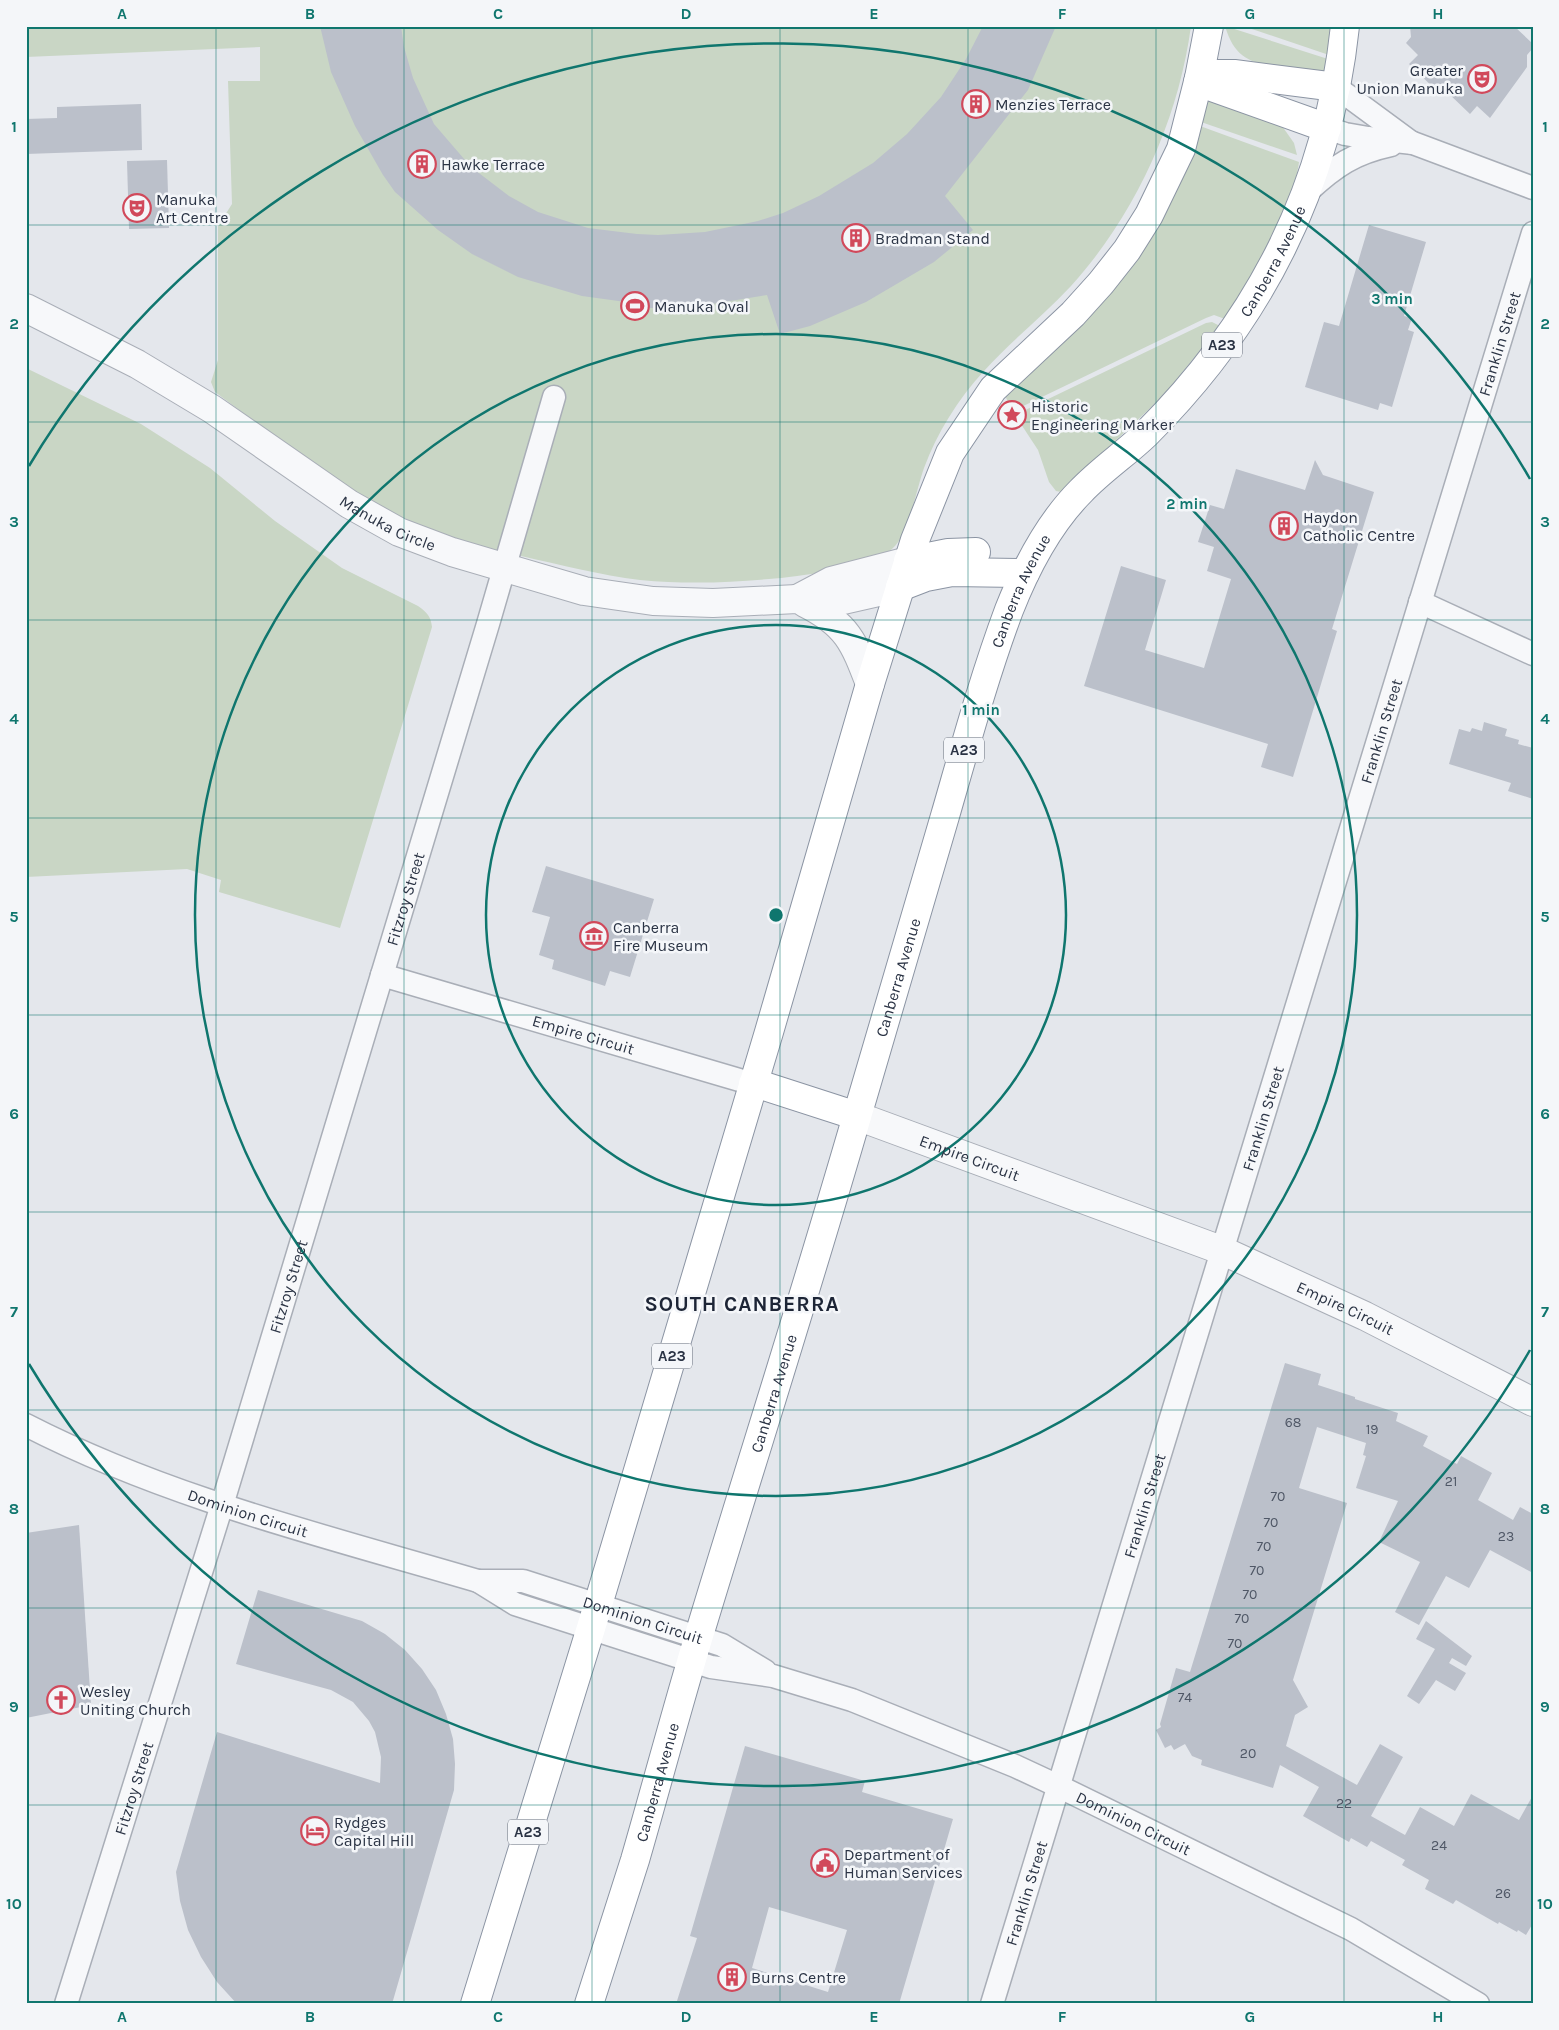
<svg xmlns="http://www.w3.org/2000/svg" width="1559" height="2030" viewBox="0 0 1559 2030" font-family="Karla,sans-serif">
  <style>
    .green { fill: #c9d6c5 }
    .building { fill: #bbc0ca; fill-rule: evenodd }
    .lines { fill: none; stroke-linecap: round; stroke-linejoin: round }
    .minor-casing { stroke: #a9aeb7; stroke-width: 25 }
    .tertiary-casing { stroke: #a9aeb7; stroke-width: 30 }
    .trunk-casing { stroke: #8b94a3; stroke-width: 30 }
    .minor { stroke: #f7f8fa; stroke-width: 22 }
    .tertiary { stroke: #f7f8fa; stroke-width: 28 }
    .trunk { stroke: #fff; stroke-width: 28 }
    .grid { fill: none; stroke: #0f766e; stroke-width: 1; stroke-opacity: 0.55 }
    .ring { fill: none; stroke: #0f766e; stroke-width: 2.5 }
    .labels { text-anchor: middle; stroke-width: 5; stroke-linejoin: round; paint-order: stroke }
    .number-label { font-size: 14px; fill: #4f5766 }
    .shield { fill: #f4f6f9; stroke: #676e7b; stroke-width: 1 }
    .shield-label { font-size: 15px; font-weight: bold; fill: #2b3445 }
    .poi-label { font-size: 16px; fill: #2b3445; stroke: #f4f6f9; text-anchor: start }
    .street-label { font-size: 16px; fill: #2b3445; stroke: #f4f6f9 }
    .district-label { font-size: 21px; font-weight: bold; letter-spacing: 1px; fill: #1d2536; stroke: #f4f6f9 }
    .centre { fill: #0f766e; stroke: #f4f6f9; stroke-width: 2.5 }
    .ring-label { font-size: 15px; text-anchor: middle; font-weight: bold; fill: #0f766e; stroke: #f4f6f9; stroke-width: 5; stroke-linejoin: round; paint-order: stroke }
    .neatline { fill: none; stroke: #0f766e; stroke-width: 2 }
    .grid-label { font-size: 16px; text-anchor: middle; font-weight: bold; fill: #0f766e }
  </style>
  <rect width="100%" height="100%" fill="#e4e7ec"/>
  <g class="green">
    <path d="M 26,26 L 1191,26 C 1178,122 1135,215 1071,286 C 1043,316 1011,341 984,371 C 958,399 937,433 924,468 C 916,490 909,535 892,549 C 872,567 797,577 769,579 C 726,583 683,584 640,580 C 600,575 561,565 521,556 C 486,547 451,540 418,525 C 344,491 280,440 215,392 L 211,382 L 218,360 L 218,226 L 232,204 L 228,81 L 260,81 L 260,47 L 26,57 Z"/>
    <path d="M 1225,26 L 1328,59 L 1325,76 C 1311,73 1297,71 1283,68 C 1252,63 1235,60 1225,26 Z"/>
    <polygon points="1243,26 1332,26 1329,55"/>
    <polygon points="1208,96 1282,126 1294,143 1297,155 1201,122"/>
    <path d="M 1200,126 L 1299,162 C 1297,178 1292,191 1286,206 C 1269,246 1248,283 1225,319 L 1214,315 L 1206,318 L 1013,411 L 1005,396 Z"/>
    <polygon points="1212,322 1220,326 1163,396 1061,492 1056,491 1049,482 1038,450 1015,415 1206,323"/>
    <path d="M 26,368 L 141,424 L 210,468 L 275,521 L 342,568 L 418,606 C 427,612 431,617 432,627 L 340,928 L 219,892 L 221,880 L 187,869 L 26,877 Z"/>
  </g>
  <g class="building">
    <polygon points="320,26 401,26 404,47 413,78 434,124 471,167 509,196 538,212 588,228 637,234 658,235 705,232 758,221 783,213 819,196 873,163 907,134 941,97 966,59 983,26 1056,26 1028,90 945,196 973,230 934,262 866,302 810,326 780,334 767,295 712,304 676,308 633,308 633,303 582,296 518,277 472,254 438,230 395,192 383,175 355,126 331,72"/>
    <polygon points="1410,26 1514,26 1533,44 1533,48 1527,55 1527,67 1490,118 1477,106 1470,114 1446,91 1442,96 1409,64 1418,55 1406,43 1411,37"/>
    <polygon points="141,104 142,150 26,154 26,119 57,118 57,107"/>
    <polygon points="167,160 169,228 129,229 127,161"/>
    <polygon points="1369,225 1426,242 1404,316 1412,318 1408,330 1414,332 1392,407 1380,403 1378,410 1305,387 1324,322 1339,326"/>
    <polygon points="1315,460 1323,475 1374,492 1332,629 1337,631 1293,777 1261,767 1268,744 1084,686 1121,566 1166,580 1145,650 1204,668 1231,579 1207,571 1214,547 1198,542 1210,505 1224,509 1236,469 1305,490"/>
    <polygon points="1484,722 1507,729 1505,736 1519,740 1518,744 1533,748 1533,799 1508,791 1511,783 1449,764 1459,729 1470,732 1472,728 1482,731"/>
    <polygon points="546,866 654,899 630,977 610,971 605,986 552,969 554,960 539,955 550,917 532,912"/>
    <polygon points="1285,1363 1321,1374 1318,1385 1355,1397 1355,1399 1398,1413 1396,1421 1428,1436 1423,1446 1457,1464 1461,1456 1492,1473 1478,1500 1513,1520 1520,1507 1533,1514 1533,1573 1490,1550 1469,1588 1446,1576 1419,1625 1395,1612 1420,1562 1379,1542 1398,1501 1356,1488 1366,1456 1363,1455 1366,1443 1317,1427 1299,1488 1347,1503 1293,1680 1308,1707 1295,1715 1286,1746 1357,1785 1380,1744 1403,1757 1371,1816 1405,1835 1420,1807 1454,1826 1471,1794 1519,1820 1533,1795 1533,1923 1526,1935 1518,1930 1517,1932 1499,1922 1498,1924 1456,1900 1453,1904 1425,1889 1429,1880 1402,1865 1405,1860 1371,1841 1367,1847 1351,1838 1349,1842 1303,1816 1319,1787 1280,1765 1273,1788 1201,1765 1202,1760 1192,1756 1185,1744 1174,1750 1171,1745 1165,1748 1156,1730 1161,1727 1160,1724 1176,1668 1190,1672"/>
    <polygon points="79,1525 91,1705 26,1718 26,1533"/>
    <polygon points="258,1590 362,1621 385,1634 405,1650 422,1669 436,1690 446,1714 453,1739 455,1764 454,1790 392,2004 237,2004 217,1982 201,1957 188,1930 180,1901 176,1872 217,1732 380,1783 381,1757 375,1732 369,1721 353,1702 331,1690 236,1664"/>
    <polygon points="1426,1621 1472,1656 1466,1666 1452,1658 1449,1663 1466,1673 1455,1691 1436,1680 1419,1704 1407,1696 1435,1649 1416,1639"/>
    <path d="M 745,1746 L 865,1781 L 862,1792 L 953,1819 L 899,2004 L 676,2004 L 697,1938 L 690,1936 ZM 769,1907 L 847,1930 L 828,1992 L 752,1968 Z"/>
  </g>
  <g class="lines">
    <defs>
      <g id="minor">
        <polyline points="1336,87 1412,143"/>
        <polyline points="1327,128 1345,134 1368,138 1413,143 1533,188"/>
        <path d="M 1308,191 C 1335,166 1354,153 1391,145"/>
        <polyline points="1420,602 1533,654"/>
        <path id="s1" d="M 382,975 L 753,1084"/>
        <path id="s2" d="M 26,1425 C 168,1498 325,1536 478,1581 L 515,1604 L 711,1667 L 773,1676 L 852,1700 L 1015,1766 L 1058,1786 L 1351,1929 L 1478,2004"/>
        <path id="s3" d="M 478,1581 L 523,1581 L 722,1645 L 765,1671"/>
        <path id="s4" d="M 66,2004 L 222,1505 L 488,624 L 554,397"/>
        <path id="s5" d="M 992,2004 L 1533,233"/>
      </g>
      <g id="tertiary">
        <path id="s6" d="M 26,308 L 137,364 L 212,409 L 349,504 L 399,532 L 452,552 L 584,591 L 653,601 L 713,603 L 797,599 L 820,603 L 834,602 L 900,587"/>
        <polyline points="797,599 831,581 908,561"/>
        <path d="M 805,603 C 847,624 854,642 870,684"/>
        <path id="s7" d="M 857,1116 L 1221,1250 L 1365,1316 L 1533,1402"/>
      </g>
      <g id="trunk">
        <polyline points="1199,78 1214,74 1234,74 1336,87"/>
        <polyline points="1198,82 1327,128"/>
        <polyline points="908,561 948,553 976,552"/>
        <polyline points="900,587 926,577 952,572 1025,573"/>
        <polyline points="753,1084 761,1085 857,1116"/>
        <polyline points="475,2004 591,1628 769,1032 870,684 915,540 950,453 993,389 1073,314 1101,283 1127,250 1149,215 1181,149 1199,78 1209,26"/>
        <path id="s8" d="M 589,2004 C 604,1956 620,1908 635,1860 C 657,1784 677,1708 700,1632 C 752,1460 807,1289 857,1116 C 886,1016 916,916 945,816 C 965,747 984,677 1009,610 C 1026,567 1048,524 1081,491 C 1101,470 1125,454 1146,434 C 1260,320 1328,187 1345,26"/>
      </g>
    </defs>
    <use href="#minor" class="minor-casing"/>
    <use href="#tertiary" class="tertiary-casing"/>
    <use href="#trunk" class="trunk-casing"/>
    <use href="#minor" class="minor"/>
    <use href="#tertiary" class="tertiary"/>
    <use href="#trunk" class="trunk"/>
  </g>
  <path class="grid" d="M 216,26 L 216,2004M 404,26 L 404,2004M 592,26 L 592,2004M 780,26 L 780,2004M 968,26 L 968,2004M 1156,26 L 1156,2004M 1344,26 L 1344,2004M 26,225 L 1533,225M 26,422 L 1533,422M 26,620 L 1533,620M 26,818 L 1533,818M 26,1015 L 1533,1015M 26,1212 L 1533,1212M 26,1410 L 1533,1410M 26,1608 L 1533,1608M 26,1805 L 1533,1805"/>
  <g class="ring">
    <circle cx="776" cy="915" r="290"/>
    <circle cx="776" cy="915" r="581"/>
    <path d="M1530 1350A871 871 0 0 1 29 1364M29 466A871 871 0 0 1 1530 479"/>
  </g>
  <defs>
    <symbol id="theatre-ring" viewBox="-11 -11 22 22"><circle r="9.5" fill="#f4f6f9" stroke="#d1495b" stroke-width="1.5"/><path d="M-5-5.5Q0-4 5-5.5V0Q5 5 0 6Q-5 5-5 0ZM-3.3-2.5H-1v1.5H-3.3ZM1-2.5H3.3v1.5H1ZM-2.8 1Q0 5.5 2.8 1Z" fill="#d1495b"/></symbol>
    <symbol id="building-ring" viewBox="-11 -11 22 22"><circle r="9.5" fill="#f4f6f9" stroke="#d1495b" stroke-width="1.5"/><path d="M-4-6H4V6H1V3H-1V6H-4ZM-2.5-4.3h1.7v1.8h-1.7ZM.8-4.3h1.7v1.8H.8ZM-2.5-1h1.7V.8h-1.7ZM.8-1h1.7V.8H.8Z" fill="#d1495b"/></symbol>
    <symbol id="stadium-ring" viewBox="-11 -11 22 22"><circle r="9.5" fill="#f4f6f9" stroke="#d1495b" stroke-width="1.5"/><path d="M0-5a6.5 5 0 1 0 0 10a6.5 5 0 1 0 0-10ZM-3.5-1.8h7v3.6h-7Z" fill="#d1495b"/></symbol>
    <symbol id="sight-ring" viewBox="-11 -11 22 22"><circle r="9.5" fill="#f4f6f9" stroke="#d1495b" stroke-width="1.5"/><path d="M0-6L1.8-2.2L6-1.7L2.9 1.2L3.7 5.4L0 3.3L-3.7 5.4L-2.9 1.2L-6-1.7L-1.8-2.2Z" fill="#d1495b"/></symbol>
    <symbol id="museum-ring" viewBox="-11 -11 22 22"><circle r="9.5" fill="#f4f6f9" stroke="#d1495b" stroke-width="1.5"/><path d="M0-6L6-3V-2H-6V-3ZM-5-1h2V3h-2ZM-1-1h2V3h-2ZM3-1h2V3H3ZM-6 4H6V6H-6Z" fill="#d1495b"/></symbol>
    <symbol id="church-ring" viewBox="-11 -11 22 22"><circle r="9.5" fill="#f4f6f9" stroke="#d1495b" stroke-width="1.5"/><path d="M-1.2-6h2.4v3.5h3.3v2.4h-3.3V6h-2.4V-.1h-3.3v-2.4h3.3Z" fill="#d1495b"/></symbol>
    <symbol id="hotel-ring" viewBox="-11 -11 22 22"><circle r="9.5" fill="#f4f6f9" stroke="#d1495b" stroke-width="1.5"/><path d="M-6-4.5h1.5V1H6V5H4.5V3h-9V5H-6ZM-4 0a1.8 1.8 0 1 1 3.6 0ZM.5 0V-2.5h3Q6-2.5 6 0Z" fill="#d1495b"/></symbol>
    <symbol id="civic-ring" viewBox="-11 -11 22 22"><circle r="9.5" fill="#f4f6f9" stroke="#d1495b" stroke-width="1.5"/><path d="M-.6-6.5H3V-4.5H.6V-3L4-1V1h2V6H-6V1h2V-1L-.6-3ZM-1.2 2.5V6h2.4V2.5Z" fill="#d1495b"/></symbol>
  </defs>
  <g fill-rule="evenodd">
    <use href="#theatre-ring" x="1466" y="63" width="32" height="32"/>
    <use href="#building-ring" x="960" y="88" width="32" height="32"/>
    <use href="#building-ring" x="406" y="148" width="32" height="32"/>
    <use href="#theatre-ring" x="121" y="192" width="32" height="32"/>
    <use href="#building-ring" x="840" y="222" width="32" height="32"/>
    <use href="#stadium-ring" x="619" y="290" width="32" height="32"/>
    <use href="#sight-ring" x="996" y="399" width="32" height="32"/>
    <use href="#building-ring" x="1268" y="510" width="32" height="32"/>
    <use href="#museum-ring" x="578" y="920" width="32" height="32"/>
    <use href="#church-ring" x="45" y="1684" width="32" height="32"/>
    <use href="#hotel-ring" x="299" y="1815" width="32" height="32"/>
    <use href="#civic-ring" x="809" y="1847" width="32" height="32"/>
    <use href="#building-ring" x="716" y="1961" width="32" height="32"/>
  </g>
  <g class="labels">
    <g class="number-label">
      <text x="1293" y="1427">68</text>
      <text x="1372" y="1434">19</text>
      <text x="1451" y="1486">21</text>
      <text x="1278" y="1501">70</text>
      <text x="1271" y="1527">70</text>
      <text x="1506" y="1541">23</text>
      <text x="1264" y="1551">70</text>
      <text x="1257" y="1575">70</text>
      <text x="1250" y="1599">70</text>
      <text x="1242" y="1623">70</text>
      <text x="1235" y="1648">70</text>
      <text x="1185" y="1702">74</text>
      <text x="1248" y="1758">20</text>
      <text x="1344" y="1808">22</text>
      <text x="1439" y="1850">24</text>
      <text x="1503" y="1898">26</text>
    </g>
    <g class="shield">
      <rect x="1202" y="332.5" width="40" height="25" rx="4"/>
      <rect x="944" y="737.5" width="40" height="25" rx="4"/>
      <rect x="652" y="1343.5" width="40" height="25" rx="4"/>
      <rect x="508" y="1819.5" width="40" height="25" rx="4"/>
    </g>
    <g class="shield-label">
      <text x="1222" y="350">A23</text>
      <text x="964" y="755">A23</text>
      <text x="672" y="1361">A23</text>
      <text x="528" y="1837">A23</text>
    </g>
    <g class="poi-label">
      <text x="1463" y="76" text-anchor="end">Greater<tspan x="1463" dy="18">Union Manuka</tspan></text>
      <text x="995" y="110">Menzies Terrace</text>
      <text x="441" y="170">Hawke Terrace</text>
      <text x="156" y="205">Manuka<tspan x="156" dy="18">Art Centre</tspan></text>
      <text x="875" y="244">Bradman Stand</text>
      <text x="654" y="312">Manuka Oval</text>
      <text x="1031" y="412">Historic<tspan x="1031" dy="18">Engineering Marker</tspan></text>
      <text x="1303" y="523">Haydon<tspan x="1303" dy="18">Catholic Centre</tspan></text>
      <text x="613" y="933">Canberra<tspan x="613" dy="18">Fire Museum</tspan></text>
      <text x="80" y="1697">Wesley<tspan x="80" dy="18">Uniting Church</tspan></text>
      <text x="334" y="1828">Rydges<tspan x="334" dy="18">Capital Hill</tspan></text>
      <text x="844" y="1860">Department of<tspan x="844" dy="18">Human Services</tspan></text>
      <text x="751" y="1983">Burns Centre</text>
    </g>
    <g class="street-label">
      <text dy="6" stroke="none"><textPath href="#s8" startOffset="1898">Canberra Avenue</textPath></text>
      <text dy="6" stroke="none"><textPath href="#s5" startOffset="1736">Franklin Street</textPath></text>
      <text dy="6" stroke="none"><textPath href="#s6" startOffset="422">Manuka Circle</textPath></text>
      <text dy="6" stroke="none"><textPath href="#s8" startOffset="1478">Canberra Avenue</textPath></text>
      <text dy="6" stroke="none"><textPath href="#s5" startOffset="1331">Franklin Street</textPath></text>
      <text dy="6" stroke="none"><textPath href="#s4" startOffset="1156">Fitzroy Street</textPath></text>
      <text dy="6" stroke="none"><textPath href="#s8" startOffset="1072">Canberra Avenue</textPath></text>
      <text dy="6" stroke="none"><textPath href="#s1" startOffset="210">Empire Circuit</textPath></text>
      <text dy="6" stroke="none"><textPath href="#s5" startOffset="926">Franklin Street</textPath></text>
      <text dy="6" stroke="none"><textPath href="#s7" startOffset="120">Empire Circuit</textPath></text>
      <text dy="6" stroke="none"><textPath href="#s4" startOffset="751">Fitzroy Street</textPath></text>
      <text dy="6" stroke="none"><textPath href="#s7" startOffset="525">Empire Circuit</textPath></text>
      <text dy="6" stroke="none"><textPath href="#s8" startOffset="638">Canberra Avenue</textPath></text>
      <text dy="6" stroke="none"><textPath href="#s5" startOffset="521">Franklin Street</textPath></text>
      <text dy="6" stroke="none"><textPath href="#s2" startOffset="239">Dominion Circuit</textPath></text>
      <text dy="6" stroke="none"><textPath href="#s3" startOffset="171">Dominion Circuit</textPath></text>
      <text dy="6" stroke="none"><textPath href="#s8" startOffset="232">Canberra Avenue</textPath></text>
      <text dy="6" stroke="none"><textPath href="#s4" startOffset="226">Fitzroy Street</textPath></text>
      <text dy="6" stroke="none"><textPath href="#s2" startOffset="1181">Dominion Circuit</textPath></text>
      <text dy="6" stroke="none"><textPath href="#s5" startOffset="116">Franklin Street</textPath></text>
    </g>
    <g class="district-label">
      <text x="742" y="1311">SOUTH CANBERRA</text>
    </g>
  </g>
  <circle cx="776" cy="915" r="8" class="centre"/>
  <g class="ring-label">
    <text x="1392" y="304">3 min</text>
    <text x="1187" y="509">2 min</text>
    <text x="981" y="715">1 min</text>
  </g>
  <rect width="1559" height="2030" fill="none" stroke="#f4f6f9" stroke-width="55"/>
  <rect x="28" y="28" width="1504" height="1974" class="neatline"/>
  <g class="grid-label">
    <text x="122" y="19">A</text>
    <text x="310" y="19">B</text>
    <text x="498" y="19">C</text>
    <text x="686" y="19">D</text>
    <text x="874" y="19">E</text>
    <text x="1062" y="19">F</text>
    <text x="1250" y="19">G</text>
    <text x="1438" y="19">H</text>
    <text x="14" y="132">1</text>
    <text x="1545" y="132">1</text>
    <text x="14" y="329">2</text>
    <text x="1545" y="329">2</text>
    <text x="14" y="527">3</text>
    <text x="1545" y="527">3</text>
    <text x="14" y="724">4</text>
    <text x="1545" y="724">4</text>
    <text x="14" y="922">5</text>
    <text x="1545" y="922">5</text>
    <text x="14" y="1119">6</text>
    <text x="1545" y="1119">6</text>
    <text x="14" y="1317">7</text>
    <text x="1545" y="1317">7</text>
    <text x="14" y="1514">8</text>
    <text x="1545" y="1514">8</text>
    <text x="14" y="1712">9</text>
    <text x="1545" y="1712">9</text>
    <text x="14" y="1909">10</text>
    <text x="1545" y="1909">10</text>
    <text x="122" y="2022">A</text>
    <text x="310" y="2022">B</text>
    <text x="498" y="2022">C</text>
    <text x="686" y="2022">D</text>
    <text x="874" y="2022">E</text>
    <text x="1062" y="2022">F</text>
    <text x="1250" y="2022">G</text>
    <text x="1438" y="2022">H</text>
  </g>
</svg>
